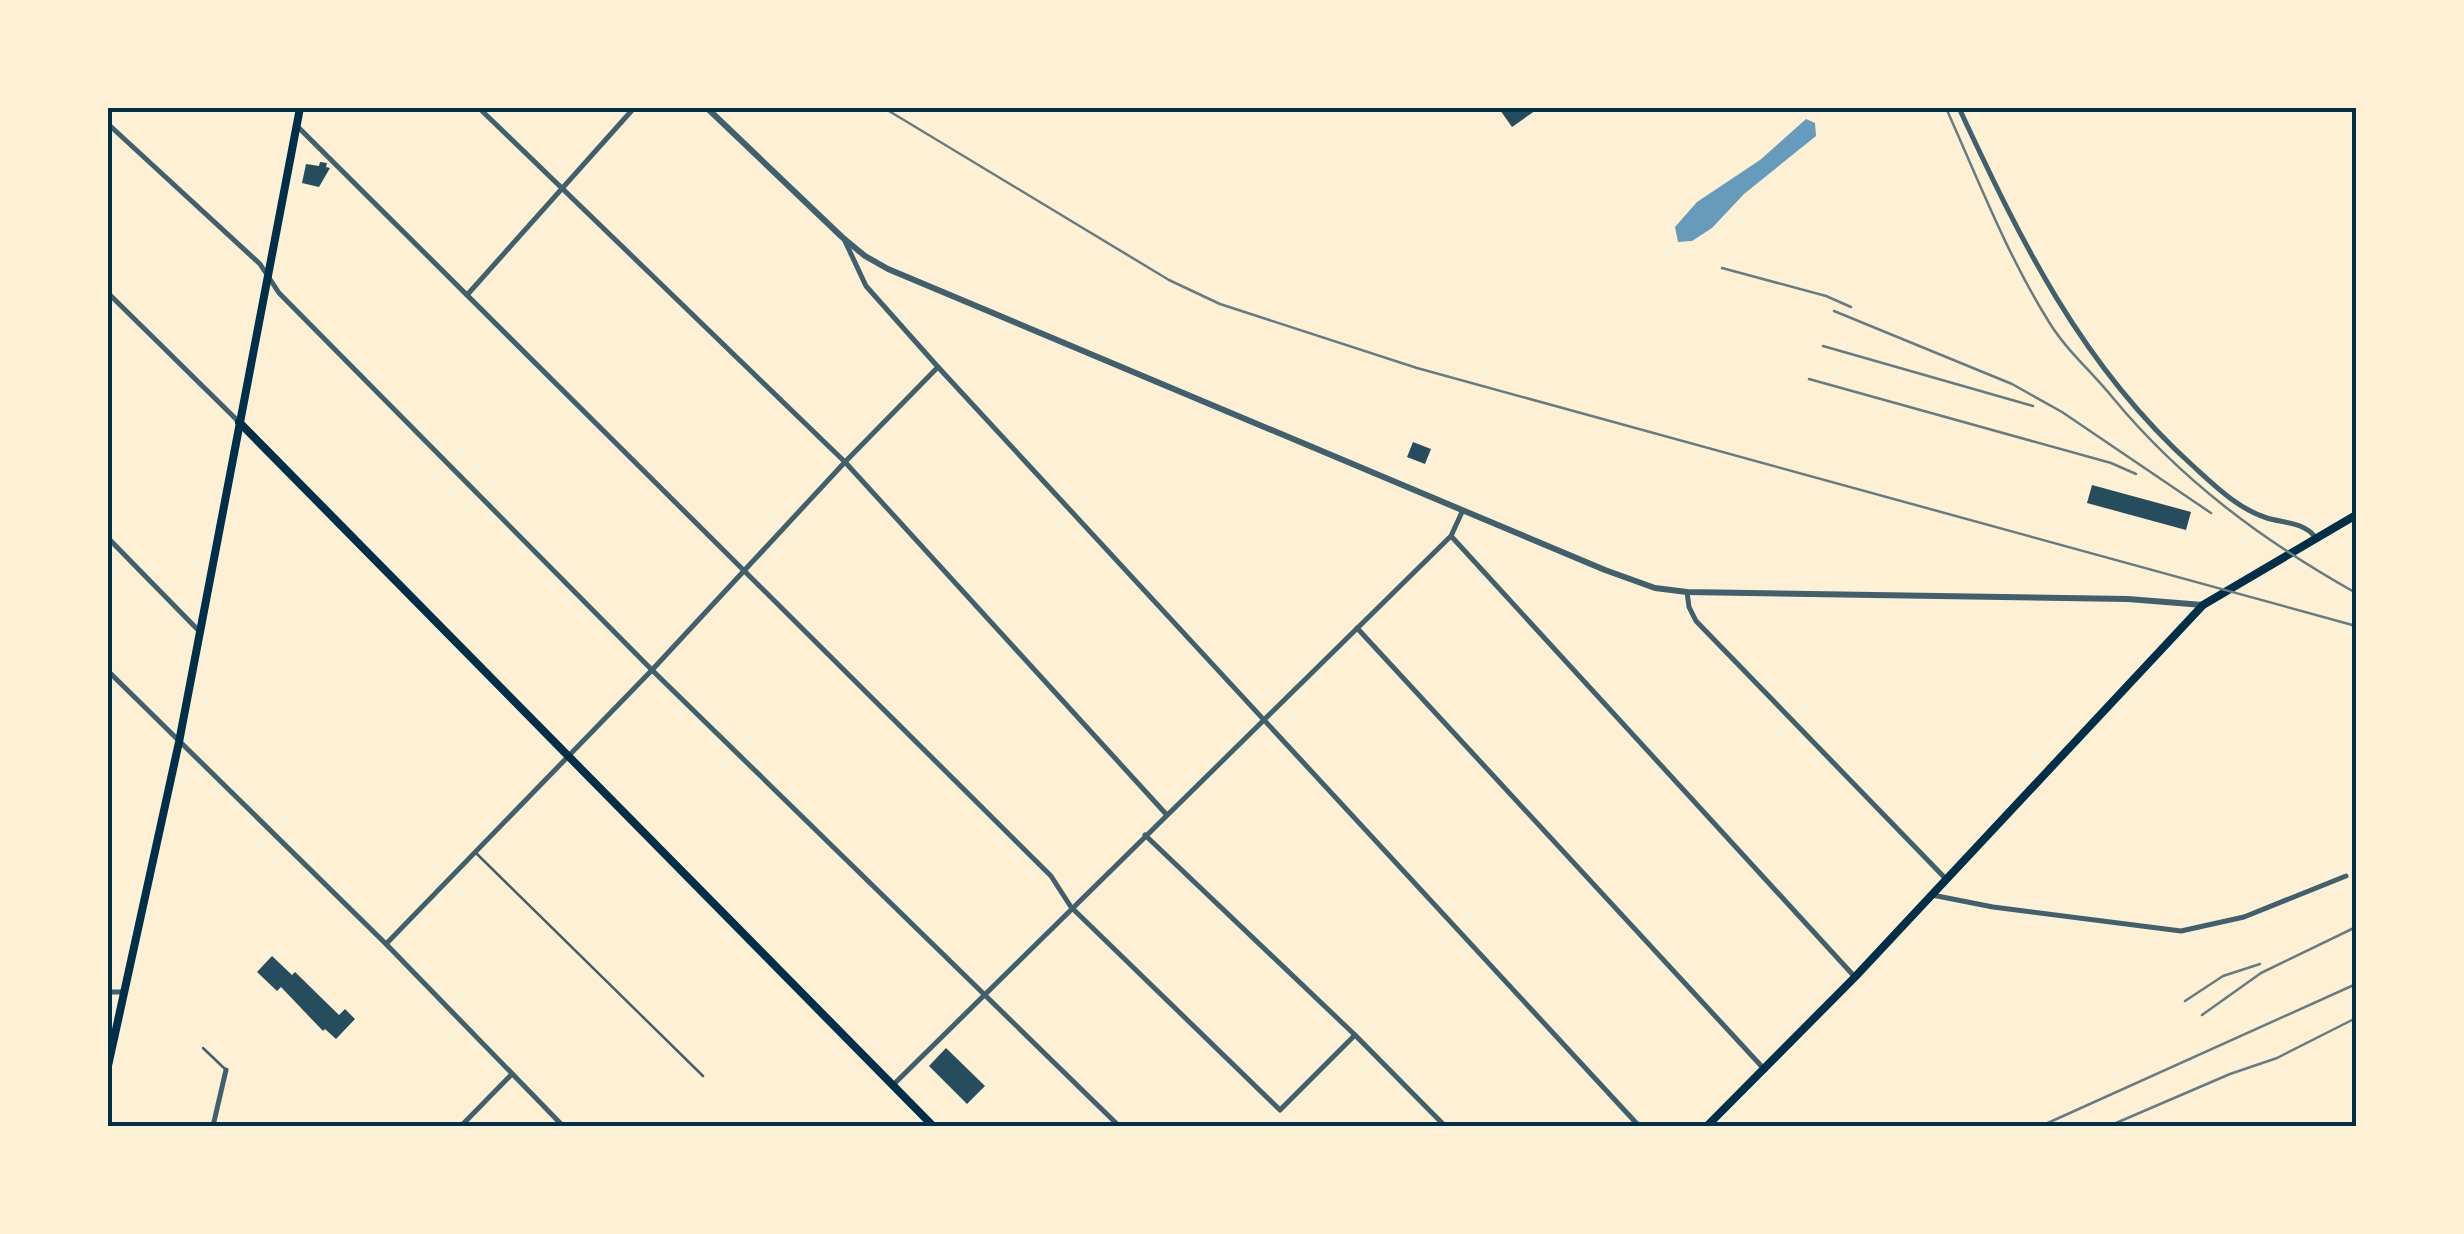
<svg xmlns="http://www.w3.org/2000/svg" width="2464" height="1234" viewBox="0 0 2464 1234" font-family="'DM Sans',sans-serif">
  <style>
    .water { fill: #669bbc }
    .building { fill: #264d5e }
    .lines { fill: none; stroke-linecap: round; stroke-linejoin: round }
    .service { stroke: #3f606c; stroke-width: 2.5 }
    .minor { stroke: #3f606c; stroke-width: 5 }
    .tertiary { stroke: #3f606c; stroke-width: 6 }
    .secondary { stroke: #003049; stroke-width: 8 }
    .rail { stroke: #657d81; stroke-width: 2.5 }
    .neatline { fill: none; stroke: #003049; stroke-width: 4 }
  </style>
  <rect width="100%" height="100%" fill="#fdf0d5"/>
  <polygon class="water" points="1806,119 1815,123 1816,136 1744,194 1712,228 1692,241 1678,242 1675,227 1697,202 1760,160"/>
  <g class="building">
    <polygon points="1504,108 1539,108 1512,127 1500,110"/>
    <polygon points="320,162 327,163 326,167 330,168 319,187 302,183 306,164 319,166"/>
    <polygon points="1413,442 1431,449 1425,464 1407,457"/>
    <polygon points="2092,485 2191,512 2186,530 2087,503"/>
    <polygon points="272,956 292,975 295,972 339,1015 345,1009 355,1019 336,1039 325,1029 323,1031 281,987 277,991 257,972"/>
    <polygon points="946,1048 985,1086 967,1104 929,1066"/>
  </g>
  <g class="lines">
    <g class="service">
      <polyline points="477,854 703,1076"/>
      <polyline points="203,1048 225,1069"/>
    </g>
    <g class="minor">
      <polyline points="479,108 845,462 1166,814"/>
      <path d="M 1959,108 C 2021,241 2081,365 2192,465 C 2214,485 2238,509 2267,518 C 2283,523 2304,522 2315,537"/>
      <polyline points="108,124 260,264 279,293 652,670 1119,1126"/>
      <polyline points="297,126 1051,876 1071,907 1280,1110 1355,1035"/>
      <polyline points="844,239 866,286 938,367 1639,1126"/>
      <polyline points="108,293 239,422"/>
      <polyline points="467,295 634,108"/>
      <polyline points="1451,536 1854,976"/>
      <polyline points="108,538 200,632"/>
      <polyline points="1687,592 1689,607 1696,621 1946,879"/>
      <polyline points="1357,628 1765,1070"/>
      <polyline points="108,671 386,944 563,1126"/>
      <polyline points="1145,835 1355,1035 1445,1126"/>
      <polyline points="1932,895 1993,907 2181,931 2244,917 2346,876"/>
      <polyline points="386,944 652,670 845,462 938,367"/>
      <polyline points="108,992 124,992"/>
      <polyline points="893,1085 1451,536 1462,512"/>
      <polyline points="213,1126 226,1070"/>
      <polyline points="461,1126 511,1075"/>
    </g>
    <polyline class="tertiary" points="707,108 842,237 865,256 888,269 1605,570 1655,588 1687,592 2128,599 2203,605"/>
    <g class="secondary">
      <polyline points="239,422 933,1126"/>
      <polyline points="108,1066 179,742 300,108"/>
      <polyline points="1707,1126 1855,977 2203,605 2356,515"/>
    </g>
    <g class="rail">
      <polyline points="884,108 1169,280 1220,304 1417,368 2356,626"/>
      <path d="M 1946,108 C 1978,179 2007,255 2049,322 C 2066,350 2092,372 2113,398 C 2181,480 2263,541 2356,593"/>
      <polyline points="1722,268 1826,296 1851,307"/>
      <polyline points="1834,311 2012,384 2062,412 2211,513"/>
      <polyline points="1823,346 2033,406"/>
      <polyline points="1809,379 2111,463 2136,474"/>
      <polyline points="2185,1001 2223,976 2260,964"/>
      <polyline points="2202,1015 2261,973 2356,927"/>
      <polyline points="2041,1126 2356,984"/>
      <polyline points="2109,1126 2230,1074 2277,1058 2356,1018"/>
    </g>
  </g>
  <rect width="2464" height="1234" fill="none" stroke="#fdf0d5" stroke-width="220"/>
  <rect x="110" y="110" width="2244" height="1014" class="neatline"/>
</svg>
